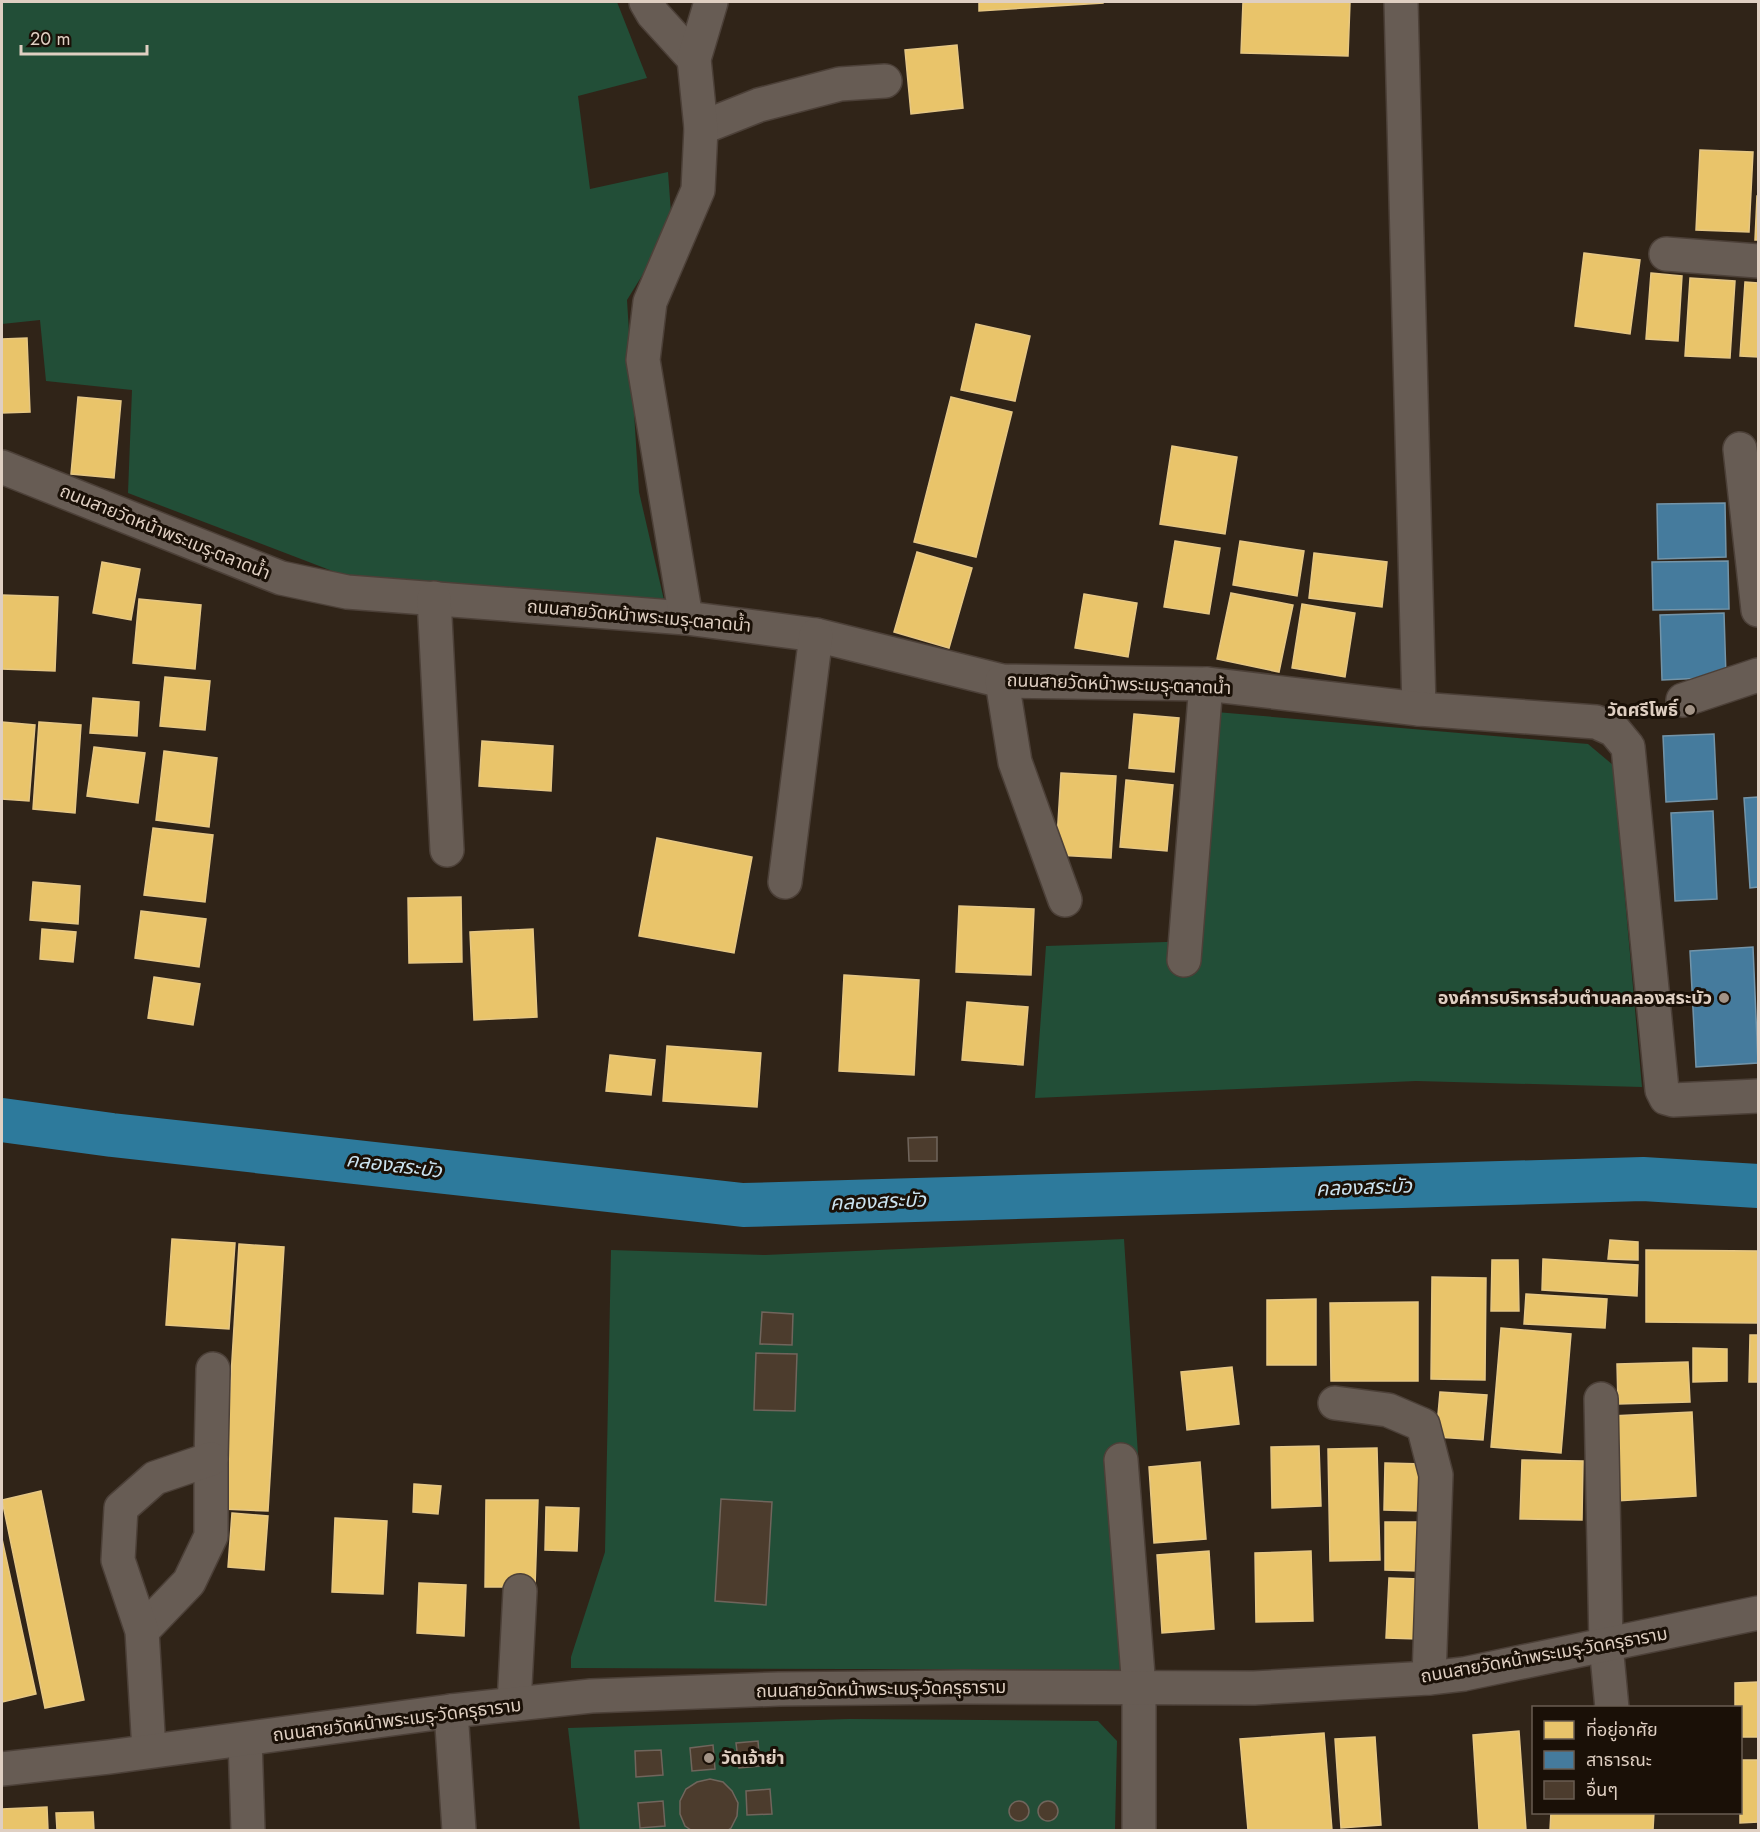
<svg xmlns="http://www.w3.org/2000/svg" width="1760" height="1832" viewBox="0 0 1760 1832" font-family="Jost,'Noto Sans Thai',sans-serif">
  <style>
    .green { fill: #224e37 }
    .homes { fill: #e9c46a; stroke: #e6c784; stroke-width: 1.5 }
    .public { fill: #457b9d; stroke: #7394a8; stroke-width: 1.5 }
    .lines { fill: none; stroke-linecap: round; stroke-linejoin: round }
    .canal { stroke: #2d7a9c; stroke-width: 44 }
    .building { fill: #4c3c2d; stroke: #70655c; stroke-width: 1.5 }
    .minor-casing { stroke: #4c4038; stroke-width: 36 }
    .minor { stroke: #675c54; stroke-width: 33 }
    .poi-dot { fill: #a29386; stroke: #1a1007; stroke-width: 2 }
    .labels { text-anchor: middle; stroke-width: 6; stroke-linejoin: round; paint-order: stroke }
    .street-label { font-size: 18px; fill: #dfcfc2; stroke: #1a1007 }
    .poi-label { font-size: 18px; font-weight: bold; fill: #dfcfc2; stroke: #1a1007; text-anchor: end }
    .water-label { font-size: 20px; font-style: italic; fill: #cbe3f0; stroke: #1a1007 }
  </style>
  <rect width="100%" height="100%" fill="#302418"/>
  <g class="green">
    <polygon points="2,2 617,2 647,78 578,96 590,189 668,172 672,227 627,300 639,492 664,600 348,577 128,493 132,390 46,381 40,320 2,324"/>
    <polygon points="1216,712 1588,744 1613,765 1642,1087 1416,1081 1035,1098 1046,946 1195,941"/>
    <polygon points="1124,1239 1152,1670 571,1668 571,1657 605,1552 611,1250 765,1255"/>
    <polygon points="849,1719 1098,1721 1117,1741 1115,1830 580,1830 568,1728"/>
  </g>
  <g class="homes">
    <polygon points="979,2 1103,2 1103,3 979,11"/>
    <polygon points="1243,2 1350,2 1348,56 1241,53"/>
    <polygon points="957,45 963,108 911,114 905,50"/>
    <polygon points="1700,150 1753,152 1749,232 1696,230"/>
    <polygon points="1757,196 1758,196 1758,240 1755,240"/>
    <polygon points="1584,253 1640,260 1630,334 1575,326"/>
    <polygon points="1651,273 1682,276 1678,341 1646,339"/>
    <polygon points="1690,278 1735,281 1730,358 1685,356"/>
    <polygon points="1745,282 1758,283 1758,357 1740,356"/>
    <polygon points="976,324 1030,336 1015,401 961,390"/>
    <polygon points="27,338 30,412 2,413 2,339"/>
    <polygon points="78,397 121,401 114,478 71,474"/>
    <polygon points="951,397 1012,412 976,557 914,542"/>
    <polygon points="1172,446 1237,457 1225,534 1160,524"/>
    <polygon points="1175,541 1220,548 1209,614 1164,607"/>
    <polygon points="1240,541 1304,551 1297,596 1233,585"/>
    <polygon points="917,552 972,568 949,648 894,632"/>
    <polygon points="1314,553 1387,562 1382,607 1309,598"/>
    <polygon points="102,562 140,569 131,620 93,613"/>
    <polygon points="1231,593 1293,605 1279,672 1217,659"/>
    <polygon points="1084,594 1137,603 1128,657 1075,648"/>
    <polygon points="2,595 58,597 55,671 2,669"/>
    <polygon points="139,599 201,605 195,669 133,663"/>
    <polygon points="1302,604 1355,613 1345,677 1292,668"/>
    <polygon points="165,677 210,681 205,730 160,726"/>
    <polygon points="93,698 139,702 137,736 90,733"/>
    <polygon points="1134,714 1179,718 1174,772 1129,768"/>
    <polygon points="2,722 35,725 29,801 2,799"/>
    <polygon points="39,722 81,725 75,813 33,809"/>
    <polygon points="482,741 553,746 551,791 479,786"/>
    <polygon points="94,747 145,753 138,803 87,796"/>
    <polygon points="164,751 217,758 209,827 156,820"/>
    <polygon points="1061,773 1116,776 1111,858 1056,855"/>
    <polygon points="1126,780 1173,785 1167,851 1120,847"/>
    <polygon points="153,828 213,835 205,902 144,895"/>
    <polygon points="657,838 752,857 734,953 639,936"/>
    <polygon points="33,882 80,886 78,924 30,920"/>
    <polygon points="461,897 462,962 409,963 408,898"/>
    <polygon points="959,906 1034,909 1031,975 956,972"/>
    <polygon points="141,911 206,919 199,967 135,958"/>
    <polygon points="42,929 76,932 73,962 40,959"/>
    <polygon points="533,929 537,1017 474,1020 470,932"/>
    <polygon points="844,975 919,980 914,1075 839,1071"/>
    <polygon points="154,977 200,984 193,1025 148,1018"/>
    <polygon points="967,1002 1028,1007 1023,1065 962,1060"/>
    <polygon points="667,1046 761,1053 757,1107 663,1101"/>
    <polygon points="610,1055 655,1060 651,1095 606,1091"/>
    <polygon points="172,1239 235,1243 229,1329 166,1325"/>
    <polygon points="1610,1240 1638,1242 1638,1260 1608,1259"/>
    <polygon points="239,1244 284,1247 268,1511 223,1509"/>
    <polygon points="1646,1250 1758,1251 1758,1323 1646,1322"/>
    <polygon points="1543,1259 1638,1265 1637,1296 1542,1290"/>
    <polygon points="1492,1260 1518,1260 1519,1311 1491,1311"/>
    <polygon points="1432,1277 1486,1278 1485,1380 1431,1379"/>
    <polygon points="1526,1294 1607,1299 1605,1328 1524,1324"/>
    <polygon points="1316,1299 1316,1365 1267,1365 1267,1300"/>
    <polygon points="1418,1302 1418,1381 1331,1381 1330,1303"/>
    <polygon points="1501,1328 1571,1334 1561,1453 1491,1447"/>
    <polygon points="1750,1335 1758,1335 1758,1382 1749,1382"/>
    <polygon points="1693,1348 1727,1349 1727,1381 1693,1382"/>
    <polygon points="1688,1362 1690,1402 1618,1404 1617,1364"/>
    <polygon points="1232,1367 1239,1424 1187,1430 1181,1372"/>
    <polygon points="1440,1392 1487,1395 1483,1440 1436,1437"/>
    <polygon points="1692,1412 1696,1496 1616,1501 1611,1416"/>
    <polygon points="1319,1446 1321,1506 1272,1508 1271,1447"/>
    <polygon points="1377,1448 1380,1560 1330,1561 1328,1449"/>
    <polygon points="1522,1460 1583,1461 1582,1520 1520,1519"/>
    <polygon points="1200,1462 1206,1539 1154,1543 1149,1467"/>
    <polygon points="1385,1463 1424,1464 1422,1511 1384,1510"/>
    <polygon points="414,1484 441,1486 438,1514 413,1512"/>
    <polygon points="41,1491 84,1700 45,1708 2,1500"/>
    <polygon points="486,1500 538,1500 535,1587 485,1587"/>
    <polygon points="546,1507 579,1508 577,1551 545,1550"/>
    <polygon points="232,1513 268,1516 264,1570 228,1567"/>
    <polygon points="335,1518 387,1521 383,1594 332,1592"/>
    <polygon points="1385,1522 1420,1522 1419,1571 1385,1570"/>
    <polygon points="2,1539 36,1694 2,1702"/>
    <polygon points="1209,1551 1214,1629 1162,1633 1157,1555"/>
    <polygon points="1311,1551 1313,1621 1256,1622 1255,1553"/>
    <polygon points="1389,1578 1420,1579 1418,1639 1386,1638"/>
    <polygon points="419,1583 466,1585 464,1636 417,1633"/>
    <polygon points="1758,1682 1758,1737 1740,1737 1740,1708 1735,1708 1735,1683"/>
    <polygon points="1519,1731 1526,1830 1479,1830 1473,1735"/>
    <polygon points="1324,1733 1332,1830 1248,1830 1240,1739"/>
    <polygon points="1375,1737 1381,1825 1341,1828 1335,1739"/>
    <polygon points="1740,1760 1758,1760 1758,1822 1740,1823"/>
    <polygon points="47,1807 48,1830 2,1830 2,1809"/>
    <polygon points="93,1812 94,1830 57,1830 56,1813"/>
    <polygon points="1551,1812 1654,1812 1653,1830 1550,1830"/>
  </g>
  <g class="public">
    <polygon points="1725,503 1726,557 1658,559 1657,504"/>
    <polygon points="1728,561 1729,609 1653,610 1652,562"/>
    <polygon points="1724,613 1726,677 1662,680 1660,615"/>
    <polygon points="1714,734 1717,799 1666,802 1663,736"/>
    <polygon points="1758,797 1758,887 1750,888 1744,798"/>
    <polygon points="1713,811 1717,899 1675,901 1671,813"/>
    <polygon points="1753,947 1758,1063 1696,1067 1690,951"/>
  </g>
  <g class="lines">
    <polyline class="canal" points="2,1120 112,1135 743,1205 1643,1179 1758,1186"/>
  </g>
  <g class="building">
    <polygon points="937,1137 937,1161 909,1161 908,1138"/>
    <polygon points="762,1312 793,1314 792,1345 760,1344"/>
    <polygon points="756,1353 797,1354 795,1411 754,1410"/>
    <polygon points="721,1499 772,1502 766,1605 715,1601"/>
    <polygon points="758,1741 760,1766 739,1768 736,1743"/>
    <polygon points="713,1745 715,1769 692,1771 690,1748"/>
    <polygon points="661,1750 663,1775 636,1777 635,1751"/>
    <polygon points="710,1779 723,1782 732,1791 738,1803 737,1816 731,1828 728,1830 691,1830 685,1826 680,1814 680,1801 686,1789 697,1782"/>
    <polygon points="770,1789 772,1814 747,1815 746,1791"/>
    <polygon points="663,1801 665,1826 640,1828 638,1803"/>
    <circle cx="1048" cy="1811" r="10"/>
    <circle cx="1019" cy="1811" r="10"/>
  </g>
  <g class="lines">
    <defs>
      <g id="minor">
        <polyline points="646,2 653,14 694,59"/>
        <polyline points="1401,2 1419,709"/>
        <polyline points="701,128 759,105 840,84 885,81"/>
        <polyline points="1666,254 1758,261"/>
        <polyline points="1740,449 1758,610"/>
        <polyline points="2,467 281,578 347,592 686,618 816,635 1002,681 1206,684 1419,709 1596,722 1614,730 1628,747 1662,1090 1666,1098 1673,1100 1758,1096"/>
        <polyline points="434,598 447,850"/>
        <polyline points="686,618 643,360 650,302 698,190 701,128 694,59 711,2"/>
        <polyline points="1002,681 1015,762 1065,900"/>
        <polyline points="1683,700 1758,675"/>
        <polyline points="785,882 816,635"/>
        <polyline points="1184,960 1206,684"/>
        <polyline points="1601,1399 1606,1645 1612,1708"/>
        <polyline points="1335,1403 1388,1410 1423,1425 1436,1475 1429,1678"/>
        <polyline points="1121,1460 1139,1688 1139,1830"/>
        <polyline points="142,1631 189,1582 211,1536 211,1459 213,1369"/>
        <polyline points="514,1704 520,1591"/>
        <polyline points="451,1711 459,1830"/>
        <polyline points="245,1739 248,1830"/>
        <polyline points="149,1751 142,1631 118,1560 121,1508 155,1478 211,1459"/>
        <polyline points="2,1769 109,1757 451,1711 591,1696 779,1689 963,1687 1254,1688 1429,1678 1464,1674 1758,1613"/>
      </g>
    </defs>
    <use href="#minor" class="minor-casing"/>
    <use href="#minor" class="minor"/>
  </g>
  <g class="poi-dot">
    <circle cx="1690" cy="710" r="6"/>
    <circle cx="1724" cy="998" r="6"/>
    <circle cx="709" cy="1758" r="6"/>
  </g>
  <g class="labels">
    <g class="street-label">
      <text transform="translate(165 532) rotate(22)" y="6">ถนนสายวัดหน้าพระเมรุ-ตลาดน้ำ</text>
      <text transform="translate(639 616) rotate(5)" y="6">ถนนสายวัดหน้าพระเมรุ-ตลาดน้ำ</text>
      <text transform="translate(1119 684) rotate(2)" y="6">ถนนสายวัดหน้าพระเมรุ-ตลาดน้ำ</text>
      <text transform="translate(1544 1655) rotate(-10)" y="6">ถนนสายวัดหน้าพระเมรุ-วัดครุธาราม</text>
      <text transform="translate(881 1689) rotate(-1)" y="6">ถนนสายวัดหน้าพระเมรุ-วัดครุธาราม</text>
      <text transform="translate(397 1720) rotate(-7)" y="6">ถนนสายวัดหน้าพระเมรุ-วัดครุธาราม</text>
    </g>
    <g class="poi-label">
      <text x="1678" y="716">วัดศรีโพธิ์</text>
      <text x="1712" y="1004">องค์การบริหารส่วนตำบลคลองสระบัว</text>
      <text x="721" y="1764" text-anchor="start">วัดเจ้าย่า</text>
    </g>
    <g class="water-label">
      <text transform="translate(394 1165) rotate(7)" y="7">คลองสระบัว</text>
      <text transform="translate(1364 1187) rotate(-2)" y="7">คลองสระบัว</text>
      <text transform="translate(878 1201) rotate(-2)" y="7">คลองสระบัว</text>
    </g>
  </g>
  <rect width="1760" height="1832" fill="none" stroke="#dfcfc2" stroke-width="6"/>
  <rect x="1532" y="1706" width="210" height="108" fill="#1a1007" stroke="#695c52" stroke-width="1.5"/>
  <rect x="1544" y="1721" width="30" height="18" fill="#e9c46a" stroke="#695c52" stroke-width="1.5"/>
  <text x="1586" y="1736" font-size="18" fill="#dfcfc2">ที่อยู่อาศัย</text>
  <rect x="1544" y="1751" width="30" height="18" fill="#457b9d" stroke="#695c52" stroke-width="1.5"/>
  <text x="1586" y="1766" font-size="18" fill="#dfcfc2">สาธารณะ</text>
  <rect x="1544" y="1781" width="30" height="18" fill="#4c3c2d" stroke="#695c52" stroke-width="1.5"/>
  <text x="1586" y="1796" font-size="18" fill="#dfcfc2">อื่นๆ</text>
  <path d="M21 45v9h126v-9" fill="none" stroke="#dfcfc2" stroke-width="3"/>
  <text x="30" y="45" font-size="18" fill="#dfcfc2" stroke="#1a1007" stroke-width="4.5" paint-order="stroke">20 m</text>
</svg>
